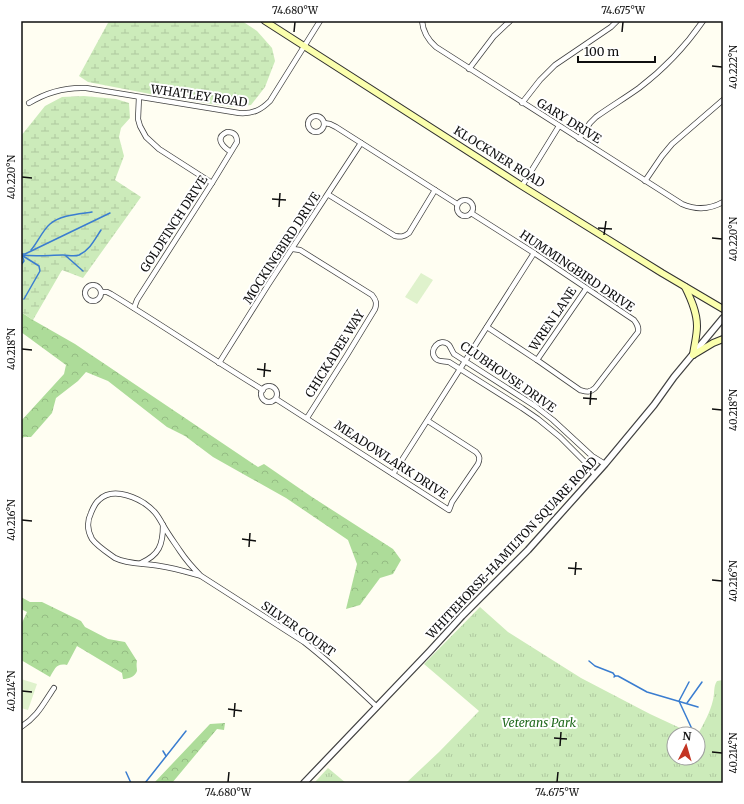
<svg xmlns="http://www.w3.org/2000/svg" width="744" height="804" viewBox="0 0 744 804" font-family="Merriweather,serif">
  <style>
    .forest { fill: url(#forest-crowns) }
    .wetland { fill: url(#wetland-marsh) }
    .park { fill: url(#park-tufts) }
    .pitch { fill: #dff2cc }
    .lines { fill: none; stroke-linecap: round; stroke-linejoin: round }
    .stream { stroke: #3a7dd0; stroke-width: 1.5 }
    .minor-casing { stroke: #424242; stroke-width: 6 }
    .tertiary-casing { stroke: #424242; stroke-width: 8 }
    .secondary-casing { stroke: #313131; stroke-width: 8 }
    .minor { stroke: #fff; stroke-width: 4.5 }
    .tertiary { stroke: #fff; stroke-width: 5.5 }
    .secondary { stroke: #fbffad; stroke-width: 6 }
    .ticks { fill: none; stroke: #0f0f0f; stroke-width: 1.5 }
    .labels { text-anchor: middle; stroke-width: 4; stroke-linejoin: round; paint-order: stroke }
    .street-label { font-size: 12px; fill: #0f0f0f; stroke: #fff }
    .park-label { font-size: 12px; font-style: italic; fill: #216a1d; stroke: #fff }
    .neatline { fill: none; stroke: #0f0f0f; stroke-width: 1.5 }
    .ticks-label { font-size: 10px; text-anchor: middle; fill: #0f0f0f }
  </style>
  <defs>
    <pattern id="forest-crowns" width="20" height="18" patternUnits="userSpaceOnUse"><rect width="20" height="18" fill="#addc99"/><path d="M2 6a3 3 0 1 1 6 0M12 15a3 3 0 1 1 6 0" fill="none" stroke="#94bc83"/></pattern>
    <pattern id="wetland-marsh" width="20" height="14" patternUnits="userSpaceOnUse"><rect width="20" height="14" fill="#ccebba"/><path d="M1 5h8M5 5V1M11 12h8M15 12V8" fill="none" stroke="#aec89f"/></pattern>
    <pattern id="park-tufts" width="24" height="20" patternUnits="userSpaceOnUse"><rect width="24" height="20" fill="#ccebba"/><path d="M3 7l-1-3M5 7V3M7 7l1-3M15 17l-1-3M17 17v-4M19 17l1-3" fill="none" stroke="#aec89f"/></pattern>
  </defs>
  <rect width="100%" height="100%" fill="#fffef2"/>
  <g class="forest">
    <polygon points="21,312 33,320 75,344 258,467 264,464 312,497 393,549 401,560 393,574 380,578 360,605 346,609 357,564 348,540 286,498 213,457 185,436 167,427 108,381 86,372 78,381 56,398 52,413 31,437 24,437 21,439 21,421 64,374 66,365 21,332"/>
    <path d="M 21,597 L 30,602 L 42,602 L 81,621 L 85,627 L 108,639 L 125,642 L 137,661 C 136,665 137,668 137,671 C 135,677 128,679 123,679 L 122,673 L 77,646 L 67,665 C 56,663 55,669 50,677 L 21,660 L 21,625 L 27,612 L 21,609 Z"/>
    <polygon points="225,723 224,730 217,729 172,783 154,783 210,724"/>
  </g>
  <g class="wetland">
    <polygon points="109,21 242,21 257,31 272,48 275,61 265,87 251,105 232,107 166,97 88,82 79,76"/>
    <polygon points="84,96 116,99 129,103 130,118 121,128 119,137 124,156 115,180 141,197 83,278 62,270 33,320 21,312 21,136 45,106 62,97"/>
  </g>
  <g class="park">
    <path d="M 480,607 L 508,632 L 581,678 L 650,714 L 693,734 L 674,734 L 674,758 L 698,758 L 698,734 L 694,734 L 698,734 C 704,723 710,713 713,700 C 715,693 713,687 717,681 L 723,680 L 723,783 L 406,783 L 439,752 L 479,711 L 424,664 Z"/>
    <polygon points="328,768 346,783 314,783"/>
  </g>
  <g class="pitch">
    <polygon points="421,273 433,280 417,304 405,297"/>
    <polygon points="21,679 37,684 28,710 21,708"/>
  </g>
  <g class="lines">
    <g class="stream">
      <path d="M 31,250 C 38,242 42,231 50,224 C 60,215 79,214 92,212"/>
      <polyline points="21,254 25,254 110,213"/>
      <polyline points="23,256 39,266 40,271 24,299"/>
      <polyline points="66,256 83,271"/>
      <path d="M 21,265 L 24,261 L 22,255 C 36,257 50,255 63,255 C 68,255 74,257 79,255 C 90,250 95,239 101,230"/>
      <polyline points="589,661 595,666 613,673 615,676"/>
      <polyline points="614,677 615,676 618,676 647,692 698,707"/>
      <polyline points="689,682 679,701 692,729"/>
      <polyline points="687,703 702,682"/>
      <polyline points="163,751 166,756"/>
      <polyline points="126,772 131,783"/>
      <polyline points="145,783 186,731"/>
    </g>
    <defs>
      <g id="minor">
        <path d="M 422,21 C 423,32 428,40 436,47 L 682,204 C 696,210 709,210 723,202"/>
        <polyline points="469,69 494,36 510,21"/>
        <polyline points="139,97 138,119 140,126 146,137 159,149 212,183"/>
        <path d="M 29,103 C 47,92 65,87 86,88 L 239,113 C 253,114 261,110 270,101 L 320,21"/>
        <polyline points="522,103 540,80 555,65 611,27 617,21"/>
        <circle cx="316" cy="124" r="8"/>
        <polyline points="324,123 330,124 336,127 457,204"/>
        <path d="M 579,139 L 590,123 L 596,117 C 610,107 625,98 639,88 C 664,69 685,47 703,21"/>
        <polyline points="645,181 662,156 672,144 723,100"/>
        <polyline points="522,186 559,126"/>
        <path d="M 329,195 L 395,236 C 401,237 404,237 409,233 L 435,190"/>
        <circle cx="465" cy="208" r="8"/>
        <path d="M 471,213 L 534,253 L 634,320 C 637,324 639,327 638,332 L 595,388 C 589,393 587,392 580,390 L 537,360 L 487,327"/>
        <path d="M 293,249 L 300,250 L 372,295 C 376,300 377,303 375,309 L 347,355 L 307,418"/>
        <circle cx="93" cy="293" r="8"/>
        <path d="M 102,292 L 107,292 L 111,294 C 162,325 212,359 263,390"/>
        <path d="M 134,308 L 137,300 L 212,183 L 237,142 C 237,135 234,132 227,132 C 214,138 223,147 231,152"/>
        <polyline points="537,360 586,289"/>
        <polyline points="219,363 268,285 361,143"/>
        <circle cx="269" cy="394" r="8"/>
        <path d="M 276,399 L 449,510 L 452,502 L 478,464 C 480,459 480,456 476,452 L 428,421"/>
        <polyline points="393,474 534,253"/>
        <path d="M 595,475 L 586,463 L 560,437 L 538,419 L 522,408 L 449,362 C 445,361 439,362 436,359 C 427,351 440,336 449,345 C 451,348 452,351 454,354 L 535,406 L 553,420 L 592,456 L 605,464"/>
        <path d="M 141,563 C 159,555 163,545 163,525"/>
        <path d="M 201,576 C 187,572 174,568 160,566 C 145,563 129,565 115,558 C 108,553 97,546 92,539 C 87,530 87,521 91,513 C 93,508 95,503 99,500 C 111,488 131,495 144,503 C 154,510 157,514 163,525 C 168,534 174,542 180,551 C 186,560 193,568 201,576 L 304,642 C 330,662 353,684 377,707"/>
        <path d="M 21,727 C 38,716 43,704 54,688"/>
      </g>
      <polyline id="tertiary" points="304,783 430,651 462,616 528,550 605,464 654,405 674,377 723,318"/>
      <g id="secondary">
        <polyline points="265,21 522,186 662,273 723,309"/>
        <path d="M 685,287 C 691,299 697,312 697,326 C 697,336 694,346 693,355"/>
        <polyline points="693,355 713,343 723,339"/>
      </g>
    </defs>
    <use href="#minor" class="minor-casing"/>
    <use href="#tertiary" class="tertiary-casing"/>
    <use href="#secondary" class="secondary-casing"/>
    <use href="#minor" class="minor"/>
    <use href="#tertiary" class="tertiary"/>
    <use href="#secondary" class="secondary"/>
  </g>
  <path class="ticks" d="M 294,32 L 295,22M 622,32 L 623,22M 712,66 L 722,67M 22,177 L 32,178M 272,199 L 286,200M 279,207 L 280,193M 598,228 L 612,229M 604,235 L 606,221M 712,238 L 722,239M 22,349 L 32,350M 257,369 L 271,371M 264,377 L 265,363M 583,398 L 597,399M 590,405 L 591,391M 712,409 L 722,410M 22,520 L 32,521M 242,539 L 256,541M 249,547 L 250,533M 568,568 L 582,569M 575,575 L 576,562M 712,580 L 722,581M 22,691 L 32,692M 228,709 L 242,711M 234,717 L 235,703M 554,738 L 567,739M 560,746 L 561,732M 712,752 L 722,753M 228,782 L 229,772M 557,782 L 558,772"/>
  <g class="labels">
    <g class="street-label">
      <text transform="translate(199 96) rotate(8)" y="4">WHATLEY ROAD</text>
      <text transform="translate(569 121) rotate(32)" y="4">GARY DRIVE</text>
      <text transform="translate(499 157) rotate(32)" y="4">KLOCKNER ROAD</text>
      <text transform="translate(174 224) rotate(-57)" y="4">GOLDFINCH DRIVE</text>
      <text transform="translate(282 248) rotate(-57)" y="4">MOCKINGBIRD DRIVE</text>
      <text transform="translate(577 271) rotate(34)" y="4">HUMMINGBIRD DRIVE</text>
      <text transform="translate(553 319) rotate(-56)" y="4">WREN LANE</text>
      <text transform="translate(335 354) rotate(-58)" y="4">CHICKADEE WAY</text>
      <text transform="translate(508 377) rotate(35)" y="4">CLUBHOUSE DRIVE</text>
      <text transform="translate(391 460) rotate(33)" y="4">MEADOWLARK DRIVE</text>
      <text transform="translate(512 548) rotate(-47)" y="4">WHITEHORSE-HAMILTON SQUARE ROAD</text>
      <text transform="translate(298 629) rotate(35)" y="4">SILVER COURT</text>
    </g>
    <g class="park-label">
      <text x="539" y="727">Veterans Park</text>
    </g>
  </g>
  <rect width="744" height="804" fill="none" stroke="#ffffff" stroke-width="44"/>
  <g transform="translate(686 746) rotate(5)"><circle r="19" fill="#ffffff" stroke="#9f9f9f"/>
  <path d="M0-3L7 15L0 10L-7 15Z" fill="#c33523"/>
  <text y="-6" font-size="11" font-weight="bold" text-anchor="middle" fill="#0f0f0f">N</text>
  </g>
  <path d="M578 56v6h77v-6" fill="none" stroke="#0f0f0f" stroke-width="2"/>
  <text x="584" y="56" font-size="12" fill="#0f0f0f" stroke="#ffffff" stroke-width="3" paint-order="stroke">100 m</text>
  <rect x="22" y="22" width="700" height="760" class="neatline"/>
  <g class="ticks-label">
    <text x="295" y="14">74.680°W</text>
    <text x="623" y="14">74.675°W</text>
    <text transform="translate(733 67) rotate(-90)" y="4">40.222°N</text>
    <text transform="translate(11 177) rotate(-90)" y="4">40.220°N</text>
    <text transform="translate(733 239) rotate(-90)" y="4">40.220°N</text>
    <text transform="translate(11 349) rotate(-90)" y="4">40.218°N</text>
    <text transform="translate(733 410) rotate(-90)" y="4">40.218°N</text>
    <text transform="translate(11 520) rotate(-90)" y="4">40.216°N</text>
    <text transform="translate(733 581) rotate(-90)" y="4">40.216°N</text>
    <text transform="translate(11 691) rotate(-90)" y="4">40.214°N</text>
    <text transform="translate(733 753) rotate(-90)" y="4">40.214°N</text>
    <text x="228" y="796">74.680°W</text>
    <text x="557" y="796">74.675°W</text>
  </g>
</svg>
